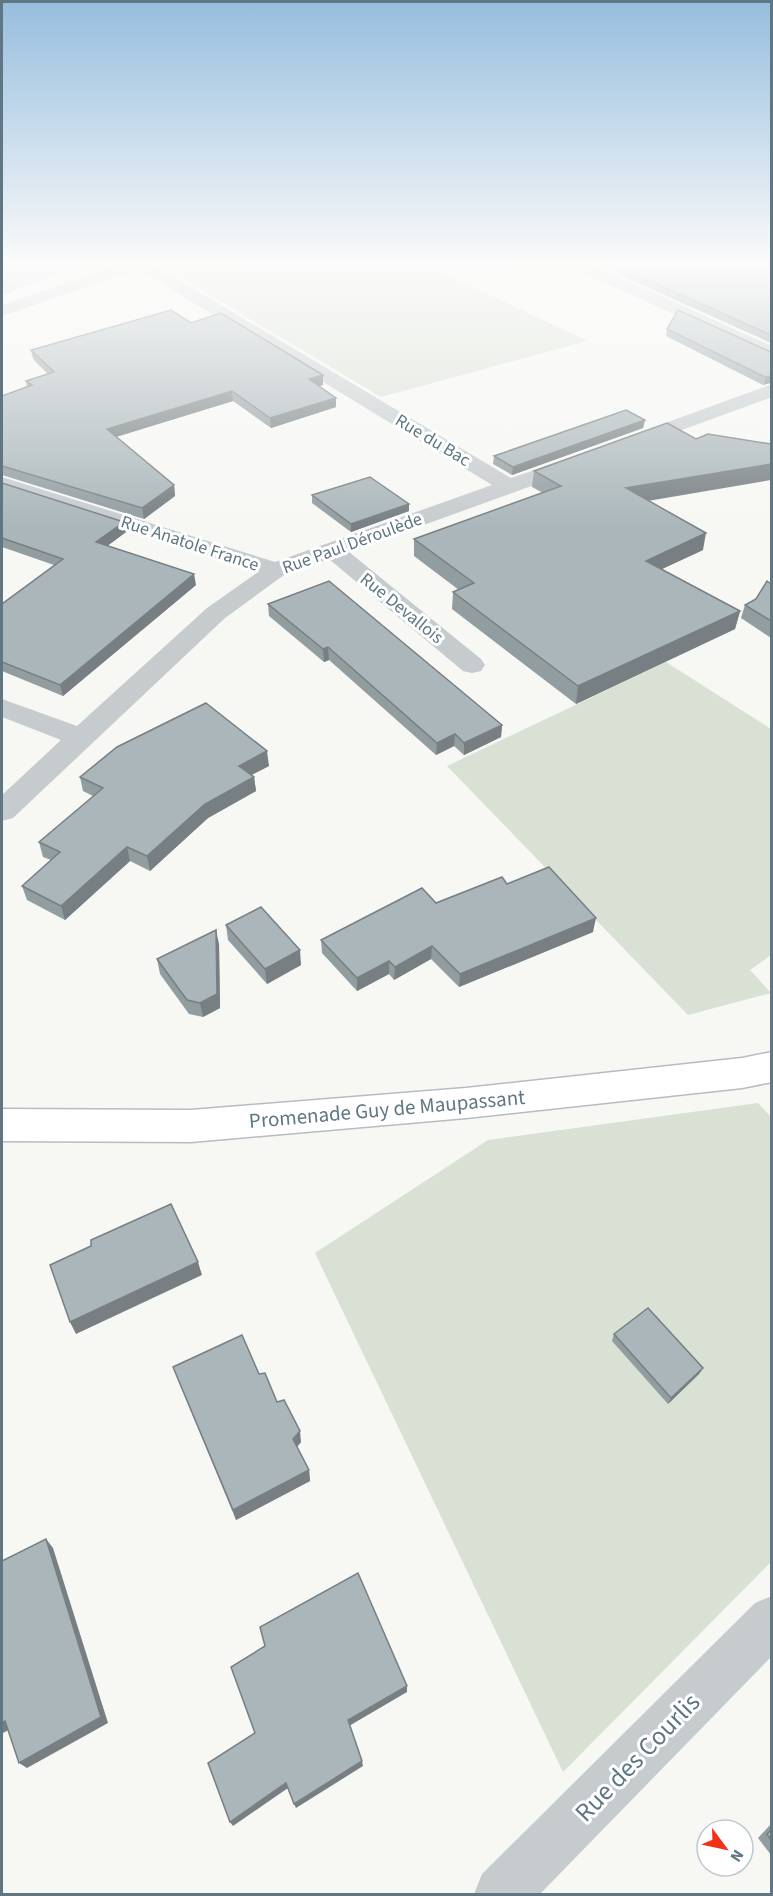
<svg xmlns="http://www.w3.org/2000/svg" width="773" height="1896" viewBox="0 0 773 1896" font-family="'Source Sans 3',sans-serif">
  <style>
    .green { fill: #d9e0d4 }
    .water { fill: #bccbce }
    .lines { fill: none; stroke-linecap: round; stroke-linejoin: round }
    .secondary-casing { stroke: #b6bdc1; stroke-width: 3 }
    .street { fill: #c6cbce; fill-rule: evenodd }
    .secondary { fill: #fff; fill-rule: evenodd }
    .wall { fill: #929da0 }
    .shaded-wall { fill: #777f82 }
    .building { fill: #aab6ba; stroke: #777f82; stroke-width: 1.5 }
    .labels { text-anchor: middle; stroke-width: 6; stroke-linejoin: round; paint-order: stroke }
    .far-street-label { font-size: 18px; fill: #5f7782; stroke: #fff }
    .street-label { font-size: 21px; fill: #5f7782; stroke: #fff }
    .near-street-label { font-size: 26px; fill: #5f7782; stroke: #fff }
  </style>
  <rect width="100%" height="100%" fill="#f7f7f4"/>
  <g class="green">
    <polygon points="167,264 425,264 587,341 381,397 166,269"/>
    <polygon points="666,662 771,729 771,955 750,970 771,993 688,1015 447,766"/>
    <polygon points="758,1103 771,1117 771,1562 563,1772 315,1253 488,1140"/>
  </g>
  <polygon class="water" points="2,264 86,264 2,295"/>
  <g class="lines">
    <defs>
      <polygon id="secondary" points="772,1052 772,1082 742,1088 466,1118 191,1142 2,1141 2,1109 191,1110 466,1088 742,1058"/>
    </defs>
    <use href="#secondary" class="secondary-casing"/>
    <g class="street">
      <polygon points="121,264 152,264 511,478 576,456 584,457 587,462 584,467 349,552 481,659 485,665 481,671 472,673 463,671 329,559 284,575 225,618 13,818 2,821 2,795 61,740 2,717 2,699 77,726 207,608 258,572 2,490 2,477 275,562 492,485 138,269 2,316 2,305"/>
      <polygon points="570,264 591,264 772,346 772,358 572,268"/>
      <polygon points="772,384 772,397 638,446 631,448 624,446 621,442 624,438"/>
      <polygon points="772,1596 772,1656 540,1894 474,1894 482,1874 755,1603"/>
    </g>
    <use href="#secondary" class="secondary"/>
  </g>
  <g class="wall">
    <polygon points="604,264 771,264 771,343 620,275"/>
    <polygon points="191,323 323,385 319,386 336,407 271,428 233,401 116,437 174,485 175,496 144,519 2,475 2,396 27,387 26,381 48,374 33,359 31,350"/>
    <polygon points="667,329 771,352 763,385 666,336"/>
    <polygon points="645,420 643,428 512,475 493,464 494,456"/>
    <polygon points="534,471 649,500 703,550 661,569 740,611 735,629 576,704 452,609 453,592 459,590 414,556 414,539 543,493 532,487"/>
    <polygon points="2,483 126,532 107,546 196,585 63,696 2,671 2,604 54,565 2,547"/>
    <polygon points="312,495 409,504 409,511 351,532 312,503"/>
    <polygon points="771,584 771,638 741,618 745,605 756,599"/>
    <polygon points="268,604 502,725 501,737 464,755 454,746 436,755 329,660 324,662 269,616"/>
    <polygon points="269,766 251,775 254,777 256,791 208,818 150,871 130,861 65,920 27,900 22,886 51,860 43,857 39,842 93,796 83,791 80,777"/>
    <polygon points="507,884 593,932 459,987 431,959 394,980 389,974 357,991 322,953 321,940 436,903"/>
    <polygon points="226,925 301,965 267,984 228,940"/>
    <polygon points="219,944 220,1008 203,1017 189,1014 160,974 157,959"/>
    <polygon points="614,1334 703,1368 699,1374 668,1404 612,1341"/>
    <polygon points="173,1367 259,1374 301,1442 297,1447 309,1470 310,1481 236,1520 177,1378"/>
    <polygon points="771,1824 771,1855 758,1838"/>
  </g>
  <g class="shaded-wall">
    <polygon points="323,375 323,385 310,389 309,379"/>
    <polygon points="771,376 771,383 763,385 765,377"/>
    <polygon points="232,391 233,401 109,439 107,429"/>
    <polygon points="336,398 336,407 271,428 270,418"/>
    <polygon points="645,420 643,428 512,475 513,467"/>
    <polygon points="771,464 771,480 624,505 626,488"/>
    <polygon points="174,485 175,496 144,519 142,508"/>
    <polygon points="409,504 409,511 351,532 351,524"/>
    <polygon points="124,522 126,532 98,553 96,542"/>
    <polygon points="706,533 703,550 643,578 646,561"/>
    <polygon points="194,574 196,585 63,696 60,685"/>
    <polygon points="740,611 735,629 576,704 578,686"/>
    <polygon points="328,647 329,660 324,662 323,649"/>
    <polygon points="502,725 501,737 464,755 464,743"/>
    <polygon points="455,734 454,746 436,755 437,743"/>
    <polygon points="267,751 269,766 240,781 239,766"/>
    <polygon points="254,777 256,791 208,818 150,871 147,856 205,804"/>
    <polygon points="127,847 130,861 65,920 61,906"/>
    <polygon points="596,918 593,932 459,987 460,974"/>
    <polygon points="216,930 219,944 220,1008 203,1017 200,1003"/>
    <polygon points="432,946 431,959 394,980 395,967"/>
    <polygon points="300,950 301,965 267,984 265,969"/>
    <polygon points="389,961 389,974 357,991 357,978"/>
    <polygon points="198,1262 202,1275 76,1334 70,1322"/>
    <polygon points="703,1368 699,1374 668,1404 671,1398"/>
    <polygon points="300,1431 301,1442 295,1449 293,1439"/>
    <polygon points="309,1470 310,1481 236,1520 233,1510"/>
    <polygon points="46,1539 53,1548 108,1723 27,1768 19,1763"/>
    <polygon points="407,1686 407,1692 349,1726 348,1720"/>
    <polygon points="5,1721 14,1727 3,1733 2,1732 2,1723"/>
    <polygon points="362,1761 363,1766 296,1808 294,1804"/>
    <polygon points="286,1783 288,1788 233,1826 230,1822"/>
  </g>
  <g class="building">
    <polygon points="615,264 771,264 771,335 621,268"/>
    <polygon points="171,310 191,323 221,313 323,375 309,379 336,398 270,418 232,391 107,429 174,485 142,508 2,466 2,396 32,385 26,381 54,372 31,350"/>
    <polygon points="678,310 771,352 771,376 765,377 667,329"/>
    <polygon points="626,410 645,420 513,467 494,456"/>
    <polygon points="667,423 696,439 708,434 771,444 771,464 626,488 706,533 646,561 740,611 578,686 453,592 474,583 414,539 561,486 534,471"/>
    <polygon points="370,477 409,504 351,524 312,495"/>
    <polygon points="2,483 124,522 96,542 194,574 60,685 2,662 2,604 63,559 2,538"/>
    <polygon points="329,581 502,725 464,743 455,734 437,743 328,647 323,649 268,604"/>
    <polygon points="767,581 771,584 771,621 745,605 756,599"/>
    <polygon points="206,703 267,751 239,766 254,777 205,804 147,856 127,847 61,906 22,886 60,852 39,842 103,788 80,777 117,747"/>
    <polygon points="549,867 596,918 460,974 432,946 395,967 389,961 357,978 321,940 422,888 436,903 502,877 507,884"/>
    <polygon points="261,907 300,950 265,969 226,925"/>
    <polygon points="216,930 217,994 200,1003 187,1000 157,959"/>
    <polygon points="171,1204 198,1262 70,1322 50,1265 91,1246 91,1240"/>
    <polygon points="648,1308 703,1368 671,1398 614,1334"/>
    <polygon points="242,1335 259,1374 265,1373 277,1402 284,1400 300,1431 293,1439 309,1470 233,1510 173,1367"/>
    <polygon points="46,1539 101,1717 19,1763 5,1721 2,1723 2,1561"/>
    <polygon points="358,1573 407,1686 348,1720 362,1761 294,1804 286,1783 230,1822 208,1763 255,1733 231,1667 265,1646 260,1627"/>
    <polygon points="771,1830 771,1840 767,1834"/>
  </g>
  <linearGradient id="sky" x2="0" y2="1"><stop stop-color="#96bdde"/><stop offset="0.5" stop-color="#fbfbfa"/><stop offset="1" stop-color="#fbfbfa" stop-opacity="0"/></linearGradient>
  <rect width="773" height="529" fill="url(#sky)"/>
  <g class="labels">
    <g class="far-street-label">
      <text transform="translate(433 440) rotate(31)" y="6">Rue du Bac</text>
      <text transform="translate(190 543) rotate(18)" y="6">Rue Anatole France</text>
      <text transform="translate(352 543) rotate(-20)" y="6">Rue Paul Déroulède</text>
      <text transform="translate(402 608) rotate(39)" y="6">Rue Devallois</text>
    </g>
    <g class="street-label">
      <text transform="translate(387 1109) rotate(-5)" y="7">Promenade Guy de Maupassant</text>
    </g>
    <g class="near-street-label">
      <text transform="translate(637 1757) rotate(-46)" y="9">Rue des Courlis</text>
    </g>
  </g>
  <rect width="773" height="1896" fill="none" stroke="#5f7782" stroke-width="6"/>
  <g transform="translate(725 1848) rotate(123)"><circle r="28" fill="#ffffff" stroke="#bfc9cd" stroke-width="1.5"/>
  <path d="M0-4.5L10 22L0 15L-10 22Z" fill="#f23218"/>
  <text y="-9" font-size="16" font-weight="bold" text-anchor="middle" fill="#5f7782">N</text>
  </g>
</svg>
